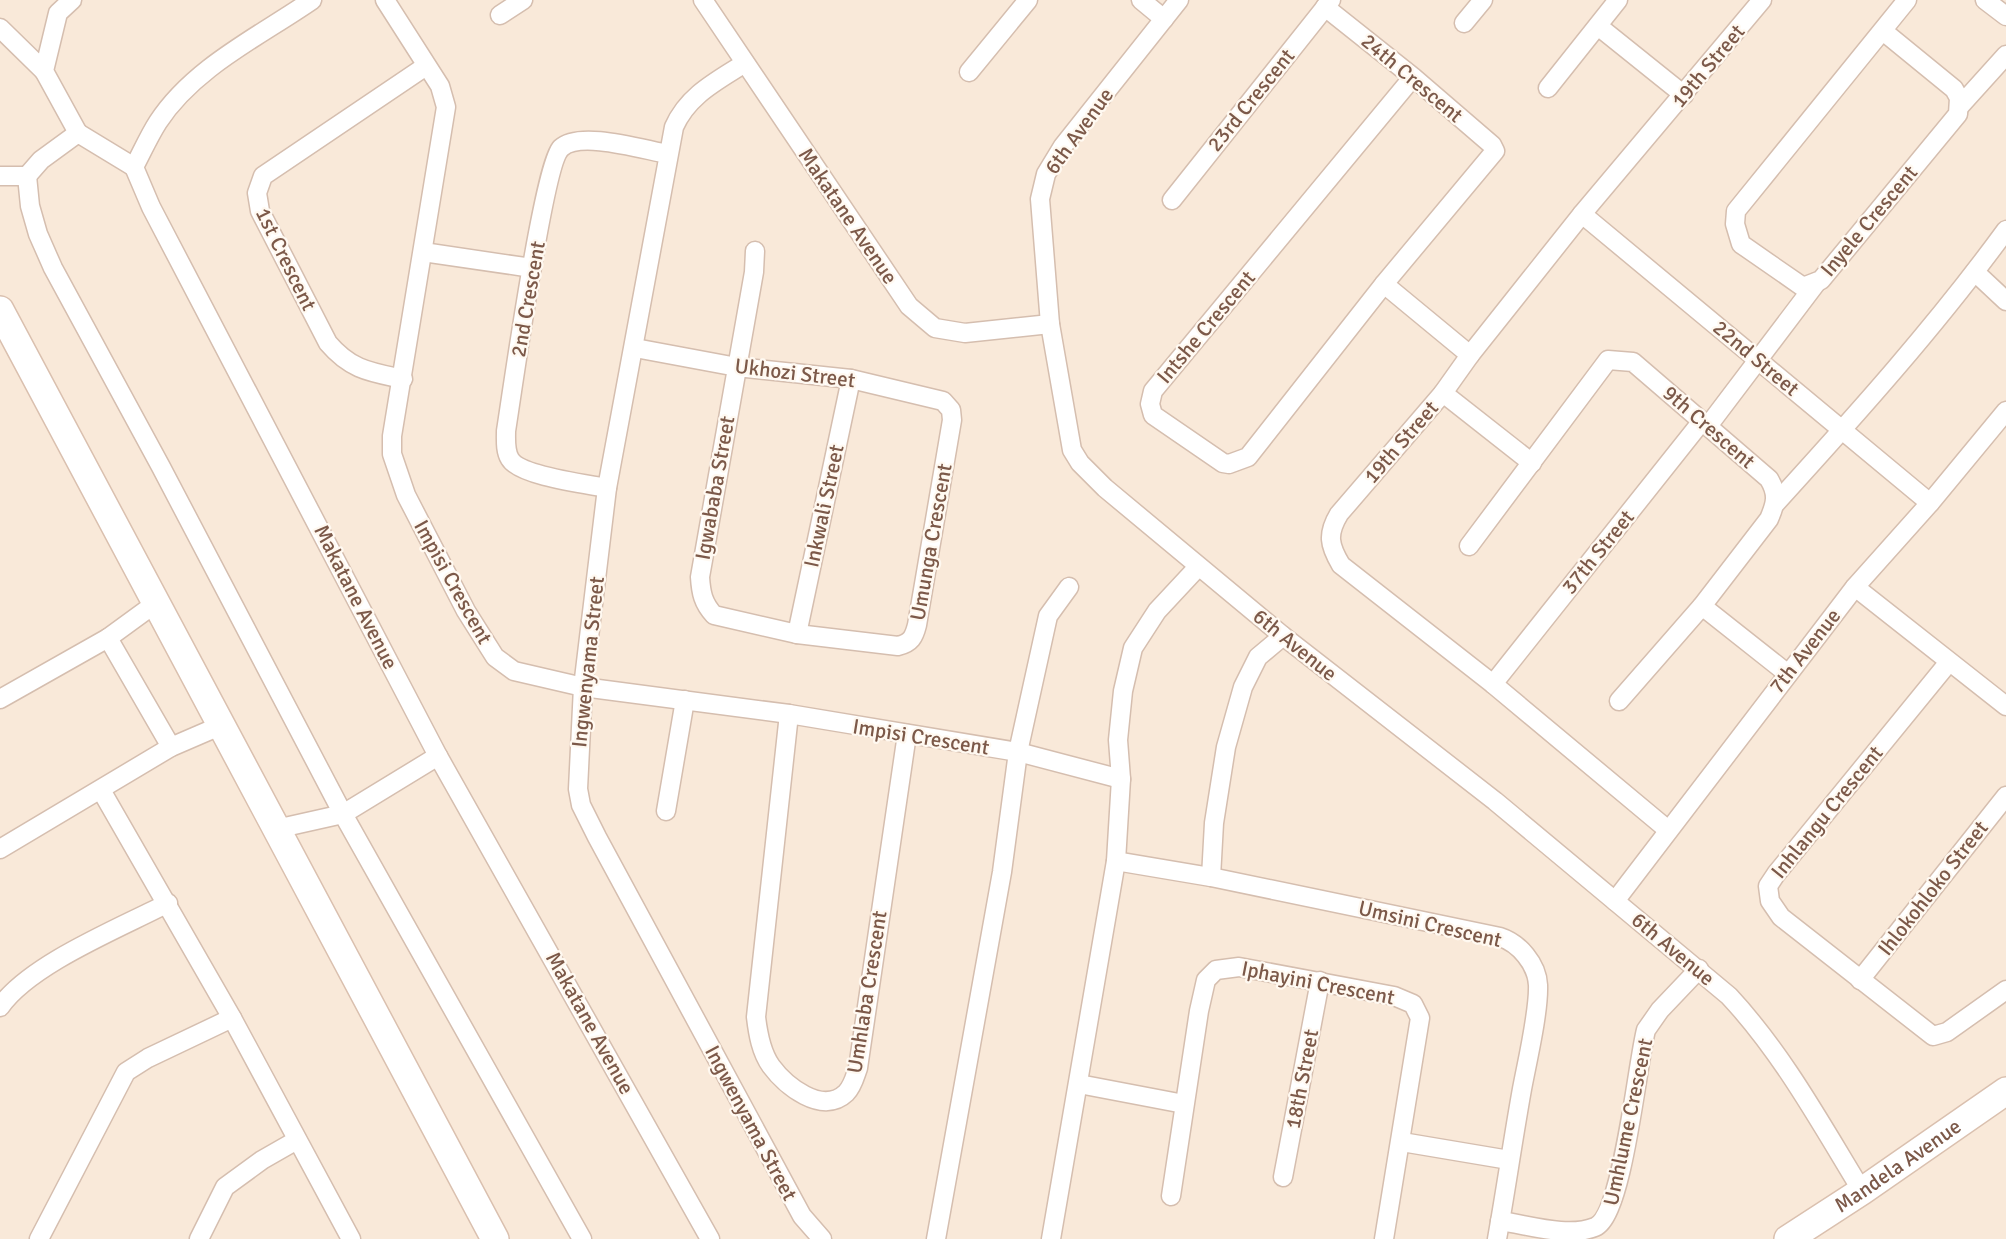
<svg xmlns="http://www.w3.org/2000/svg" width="2006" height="1239" viewBox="0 0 2006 1239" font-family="Signika,sans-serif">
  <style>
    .residential { fill: #f9e9d9 }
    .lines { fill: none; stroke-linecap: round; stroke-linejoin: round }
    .street-casing { stroke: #d5beaf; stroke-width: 21 }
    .secondary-casing { stroke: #dac0af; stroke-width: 30 }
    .street { stroke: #fff; stroke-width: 18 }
    .secondary { stroke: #fff; stroke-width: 27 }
    .labels { text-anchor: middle; stroke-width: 4.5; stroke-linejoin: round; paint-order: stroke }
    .street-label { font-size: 21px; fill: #7c5949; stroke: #fff9f1 }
  </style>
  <rect width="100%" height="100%" fill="#fef5e9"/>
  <rect class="residential" x="0" y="0" width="2006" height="1239"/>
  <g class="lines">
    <defs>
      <g id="street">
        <polyline points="72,0 58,13 44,71 78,133"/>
        <path d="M 312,0 C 260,36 194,67 158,122 C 149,136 142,152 134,167 L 151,207 L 438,756 L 710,1239"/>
        <polyline points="385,0 440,86 446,107 392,436 392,454 406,495 466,611 495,657 514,671 583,687 789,714 1018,752 1121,779"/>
        <polyline points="703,0 909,306 935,328 965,333 1050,324"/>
        <polyline points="1141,0 1164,19"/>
        <path d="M 1179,0 L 1063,146 L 1046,174 L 1040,199 L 1050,324 L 1072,450 L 1080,463 L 1105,488 L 1283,636 L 1495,801 L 1729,996 C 1783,1054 1821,1124 1862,1191"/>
        <polyline points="1985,0 2006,16"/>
        <polyline points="1325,7 1413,77 1492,145 1495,151 1384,284 1248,457 1229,464 1223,463 1153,415 1150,404 1153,391 1413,77"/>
        <polyline points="500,15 523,0"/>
        <polyline points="1464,23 1483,0"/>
        <polyline points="1598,26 1684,95"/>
        <polyline points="0,28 44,71"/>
        <polyline points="1883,31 1954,89 1959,98 1958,114 1821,280 1803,287 1741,244 1735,224 1736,211 1907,0"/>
        <path d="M 745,63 C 717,81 688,95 674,127 L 607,488 L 583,687 L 578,789 L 581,805 L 597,837 L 802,1216 L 822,1239"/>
        <polyline points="969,72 1028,0"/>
        <polyline points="1548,88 1618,0"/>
        <polyline points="1960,106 2006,55"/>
        <polyline points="0,176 27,176"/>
        <polyline points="27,176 30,206 38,234 53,268 161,467 343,814 582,1239"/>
        <polyline points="27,176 41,160 78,133 134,167"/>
        <polyline points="1172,200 1331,0"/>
        <polyline points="1582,214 1930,503"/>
        <polyline points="423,252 532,268"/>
        <polyline points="1975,272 2006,301"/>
        <polyline points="1384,284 1470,355"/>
        <path d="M 635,348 L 737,367 L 851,379 L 943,401 L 951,410 L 952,420 L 917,625 C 914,637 911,643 898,646 L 797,634 L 714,615 C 703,603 701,593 700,577 L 754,272 L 755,251"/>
        <path d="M 403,379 C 370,372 351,370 328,343 L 260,211 L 257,193 L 263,176 L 426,66"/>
        <polyline points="1443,393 1532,463"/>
        <polyline points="1708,426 1817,282"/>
        <path d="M 607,488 C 587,484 520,476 510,459 C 505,451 506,440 506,431 C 512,393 544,164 561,148 C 580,130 644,150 668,154"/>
        <path d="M 1776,503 C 1856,415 1936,326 2006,230"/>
        <path d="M 1469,546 L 1608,360 L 1633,362 L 1769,479 C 1778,494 1776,503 1769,519 L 1702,606 L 1619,701"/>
        <polyline points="1855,587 2006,706"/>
        <polyline points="1702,606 1788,674"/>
        <polyline points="797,634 851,379"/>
        <polyline points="108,638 156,603"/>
        <polyline points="1949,662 1776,874 1768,886 1770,901 1781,917 1933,1036 1947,1032 2006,990"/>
        <polyline points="1493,684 1702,421"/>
        <polyline points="0,699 108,638 171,747"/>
        <path d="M 789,714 L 756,1017 C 758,1034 761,1052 771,1066 C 785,1085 822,1116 846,1093 C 853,1086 855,1076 858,1068 L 907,734"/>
        <polyline points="101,790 232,1018 351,1239"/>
        <polyline points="666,811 685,700"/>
        <polyline points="276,829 343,814 438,756"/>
        <path d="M 1668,830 L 1493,684 L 1341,565 C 1329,545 1327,534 1339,514 L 1443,393 L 1470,355 L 1582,214 L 1762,0"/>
        <polyline points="0,849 171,747 222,725"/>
        <path d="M 1116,861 L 1211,877 L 1500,937 C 1519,943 1537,964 1538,985 C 1539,1012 1527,1062 1522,1089 C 1513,1139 1506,1189 1497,1239"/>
        <polyline points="1211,877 1214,823 1226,747 1243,687 1258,657 1283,636"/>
        <polyline points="1615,901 1855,587 1930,503 2006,411"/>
        <polyline points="1860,980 2006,796"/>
        <path d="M 0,1007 C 30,964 120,928 168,903"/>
        <polyline points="1079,1084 1184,1104"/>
        <polyline points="1402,1142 1509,1160"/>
        <polyline points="1283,1177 1320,981"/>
        <polyline points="1171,1196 1199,1011 1206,980 1216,970 1239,967 1394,996 1413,1004 1420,1018 1384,1239"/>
        <path d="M 1500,1221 C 1529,1225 1568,1238 1595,1227 C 1623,1216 1637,1064 1646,1030 L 1660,1010 L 1699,969"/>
        <polyline points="39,1239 126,1072 148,1058 232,1018"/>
        <polyline points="199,1239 225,1187 262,1160 297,1140"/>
        <polyline points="936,1239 1002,872 1018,752 1048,616 1069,587"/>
        <polyline points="1051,1239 1116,861 1121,779 1118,740 1123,691 1133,648 1157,611 1198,567"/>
      </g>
      <g id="secondary">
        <polyline points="0,310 495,1239"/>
        <path id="s1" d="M 1788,1239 L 1862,1191 L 2006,1091"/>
      </g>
    </defs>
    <use href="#street" class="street-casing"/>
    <use href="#secondary" class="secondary-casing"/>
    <use href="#street" class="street"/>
    <use href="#secondary" class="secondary"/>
  </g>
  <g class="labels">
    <g class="street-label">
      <text transform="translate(1708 66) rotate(-50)" y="7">19th Street</text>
      <text transform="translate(1412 78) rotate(40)" y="7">24th Crescent</text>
      <text transform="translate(1251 100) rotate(-51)" y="7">23rd Crescent</text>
      <text transform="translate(1079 131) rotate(-54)" y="7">6th Avenue</text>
      <text transform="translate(848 216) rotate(56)" y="7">Makatane Avenue</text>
      <text transform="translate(1869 221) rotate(-50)" y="7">Inyele Crescent</text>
      <text transform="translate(286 259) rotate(64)" y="7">1st Crescent</text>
      <text transform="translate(528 299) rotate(-80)" y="7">2nd Crescent</text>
      <text transform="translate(1206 327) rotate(-50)" y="7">Intshe Crescent</text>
      <text transform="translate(1756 358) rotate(40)" y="7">22nd Street</text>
      <text transform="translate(795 373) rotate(7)" y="7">Ukhozi Street</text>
      <text transform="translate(1709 427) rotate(41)" y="7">9th Crescent</text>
      <text transform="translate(1401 442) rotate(-49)" y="7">19th Street</text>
      <text transform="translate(715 488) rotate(-80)" y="7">Igwababa Street</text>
      <text transform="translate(824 506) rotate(-78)" y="7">Inkwali Street</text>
      <text transform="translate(931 542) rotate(-80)" y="7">Umunga Crescent</text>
      <text transform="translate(1598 552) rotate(-51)" y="7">37th Street</text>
      <text transform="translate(453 582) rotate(61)" y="7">Impisi Crescent</text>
      <text transform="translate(356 597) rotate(63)" y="7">Makatane Avenue</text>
      <text transform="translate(1295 645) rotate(39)" y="7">6th Avenue</text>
      <text transform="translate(1805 651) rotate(-52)" y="7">7th Avenue</text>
      <text transform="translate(588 662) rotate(-84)" y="7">Ingwenyama Street</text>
      <text transform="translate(921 737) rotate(9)" y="7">Impisi Crescent</text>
      <text transform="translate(1827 812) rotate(-51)" y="7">Inhlangu Crescent</text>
      <text transform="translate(1933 888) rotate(-52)" y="7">Ihlokohloko Street</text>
      <text transform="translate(1430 924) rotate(13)" y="7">Umsini Crescent</text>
      <text transform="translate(1673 949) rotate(40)" y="7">6th Avenue</text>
      <text transform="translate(1318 983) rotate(11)" y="7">Iphayini Crescent</text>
      <text transform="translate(867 992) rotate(-81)" y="7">Umhlaba Crescent</text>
      <text transform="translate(590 1023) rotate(61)" y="7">Makatane Avenue</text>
      <text transform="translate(1302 1079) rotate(-79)" y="7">18th Street</text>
      <text transform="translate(1628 1122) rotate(-78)" y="7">Umhlume Crescent</text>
      <text transform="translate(751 1123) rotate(62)" y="7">Ingwenyama Street</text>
      <text dy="7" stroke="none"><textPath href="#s1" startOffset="132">Mandela Avenue</textPath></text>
    </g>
  </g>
</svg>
